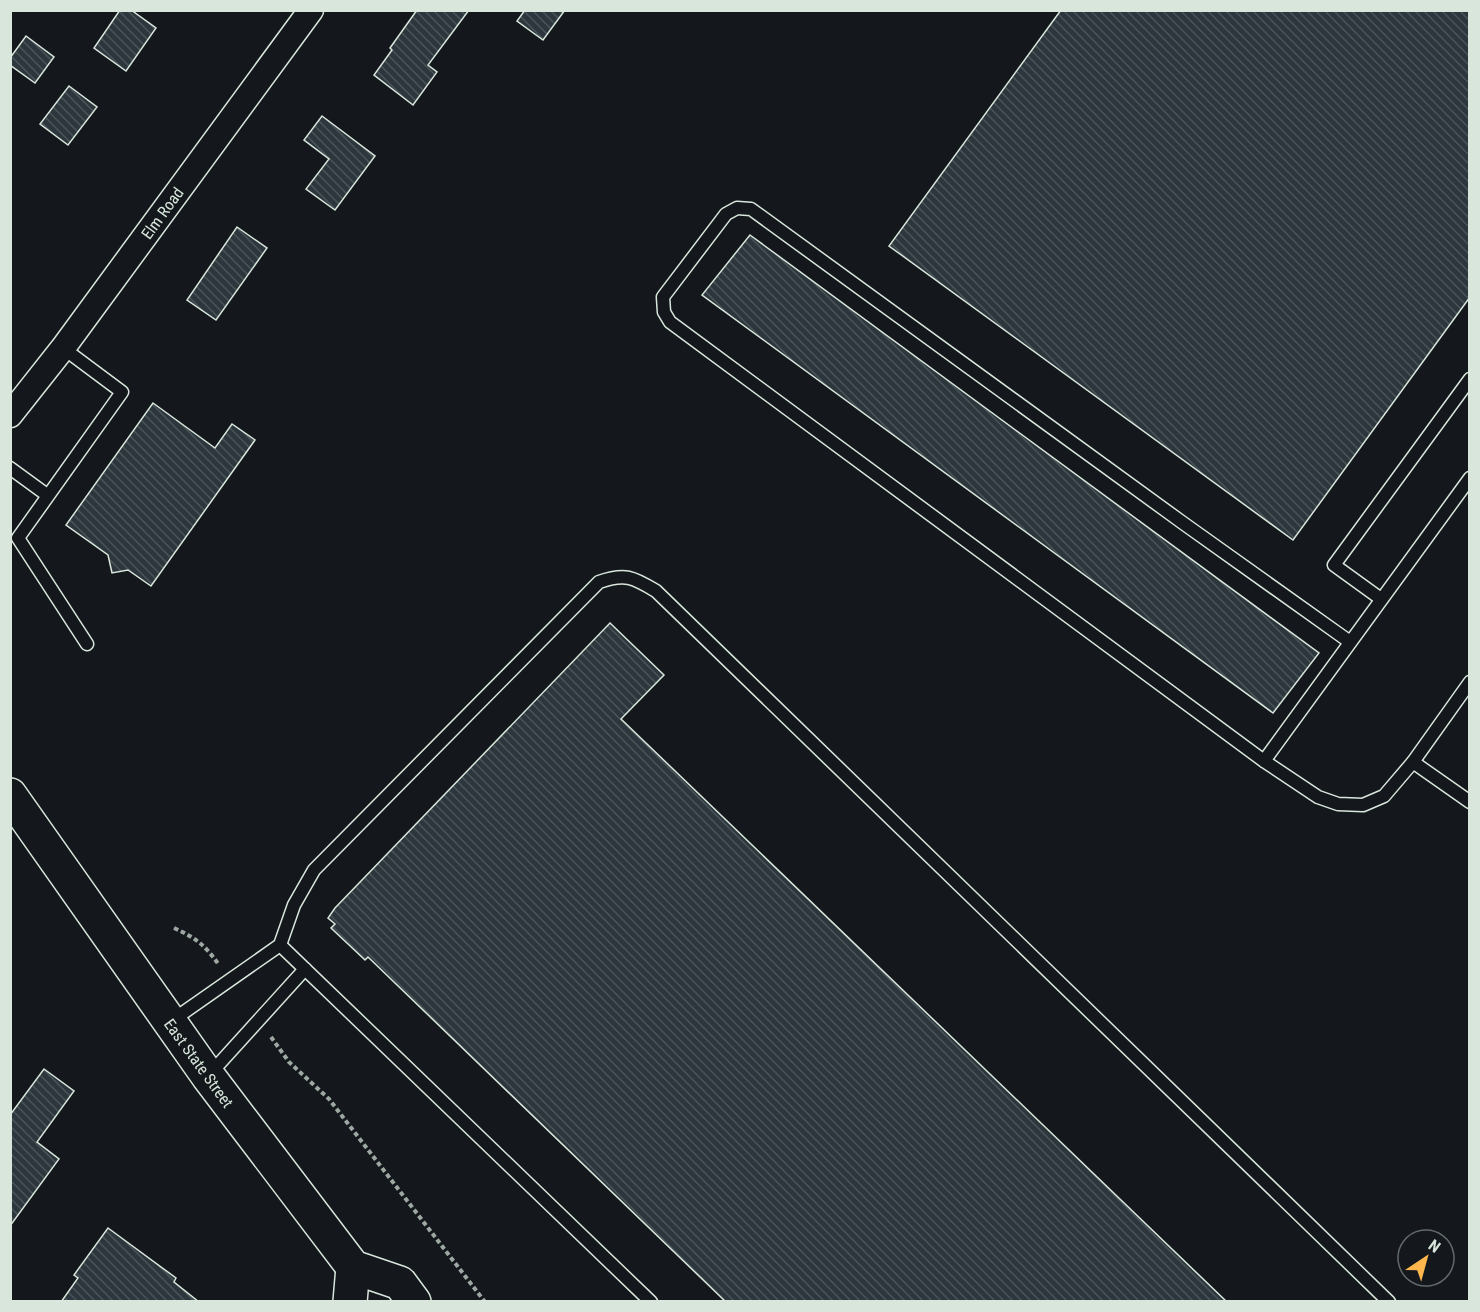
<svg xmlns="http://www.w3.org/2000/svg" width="1480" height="1312" viewBox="0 0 1480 1312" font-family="'Roboto Condensed',sans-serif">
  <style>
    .building { fill: url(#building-back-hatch); stroke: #d8e6dc; stroke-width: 1.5 }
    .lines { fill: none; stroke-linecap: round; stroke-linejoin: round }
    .service-casing { stroke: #d8e6dc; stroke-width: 15 }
    .minor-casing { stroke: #d8e6dc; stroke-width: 27 }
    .primary-casing { stroke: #d8e6dc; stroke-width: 36 }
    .path { stroke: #9da8a2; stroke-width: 4; stroke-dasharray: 4.5 3; stroke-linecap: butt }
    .service { stroke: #14181c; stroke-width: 12 }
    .minor { stroke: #14181c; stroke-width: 24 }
    .primary { stroke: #14181c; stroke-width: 33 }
    .labels { text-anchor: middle; stroke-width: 4.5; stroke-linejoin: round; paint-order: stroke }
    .street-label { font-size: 16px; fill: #d8e6dc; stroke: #14181c }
  </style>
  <defs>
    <pattern id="building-back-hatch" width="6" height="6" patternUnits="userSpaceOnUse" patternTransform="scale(1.5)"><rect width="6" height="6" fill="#2c363c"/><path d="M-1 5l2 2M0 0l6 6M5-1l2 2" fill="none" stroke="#4a5358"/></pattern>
  </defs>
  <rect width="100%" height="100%" fill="#14181c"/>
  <g class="building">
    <polygon points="120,10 131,10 156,28 126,71 94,48"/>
    <polygon points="417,10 469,10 428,65 437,72 413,105 374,75 392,50 390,48"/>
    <polygon points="525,10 565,10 543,40 517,21"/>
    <polygon points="1061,10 1470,10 1470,297 1293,540 889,246"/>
    <polygon points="26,36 54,57 35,83 10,65 10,58"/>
    <polygon points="69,86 97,107 68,145 40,124"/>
    <polygon points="322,116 375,156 335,210 306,189 329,159 304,140"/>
    <polygon points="237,227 267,248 216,320 187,300"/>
    <polygon points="750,235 1319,653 1273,713 702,295"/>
    <polygon points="153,403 215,448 232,424 255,440 151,586 128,570 112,573 108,555 66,525"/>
    <polygon points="610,623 664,675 621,719 1227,1302 726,1302 368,957 365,960 331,928 335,924 328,918 335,908"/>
    <polygon points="44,1069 74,1091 37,1142 59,1159 10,1226 10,1115"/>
    <polygon points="108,1228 176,1278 174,1282 199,1302 61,1302 78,1278 74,1275"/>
  </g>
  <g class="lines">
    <defs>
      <g id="service">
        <polyline points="63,348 122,392 18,538 87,644"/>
        <polyline points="10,468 47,495"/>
        <polyline points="1381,599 1334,565 1470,379"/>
        <polyline points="1350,642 1183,523 751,209 737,208 726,214 663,297 664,312 670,322 1264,761 1470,478"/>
        <polyline points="1264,761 1318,797 1338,804 1363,805 1384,796 1413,762 1470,682"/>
        <polyline points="1413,762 1470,802"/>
        <polyline points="280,945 651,1302"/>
        <path d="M 170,1022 L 280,945 L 294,905 L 314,870 L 599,582 C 625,573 633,577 656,591 L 1389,1302"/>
        <polyline points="209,1075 305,969"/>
      </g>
      <polyline id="minor" points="10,415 63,348 311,10"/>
      <g id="primary">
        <polyline points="10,795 208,1076 353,1267 400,1283 414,1302"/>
        <polyline points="350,1302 353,1267"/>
      </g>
    </defs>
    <use href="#service" class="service-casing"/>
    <use href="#minor" class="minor-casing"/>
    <use href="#primary" class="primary-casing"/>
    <g class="path">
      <path d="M 174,928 C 196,938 205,945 219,965"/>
      <polyline points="271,1037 289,1062 329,1099 485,1302"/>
    </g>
    <use href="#service" class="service"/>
    <use href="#minor" class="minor"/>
    <use href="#primary" class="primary"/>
  </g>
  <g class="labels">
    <g class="street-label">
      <text transform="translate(162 213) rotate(-54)" y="6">Elm Road</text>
      <text transform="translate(199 1063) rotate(54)" y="6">East State Street</text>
    </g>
  </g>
  <rect width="1480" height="1312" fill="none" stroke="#d8e6dc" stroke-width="24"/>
  <g transform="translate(1426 1258) rotate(36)"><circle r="28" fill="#14181c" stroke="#626a69" stroke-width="1.5"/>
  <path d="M0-4.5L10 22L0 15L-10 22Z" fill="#ffb74d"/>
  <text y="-9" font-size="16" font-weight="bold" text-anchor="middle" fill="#d8e6dc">N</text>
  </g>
</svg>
